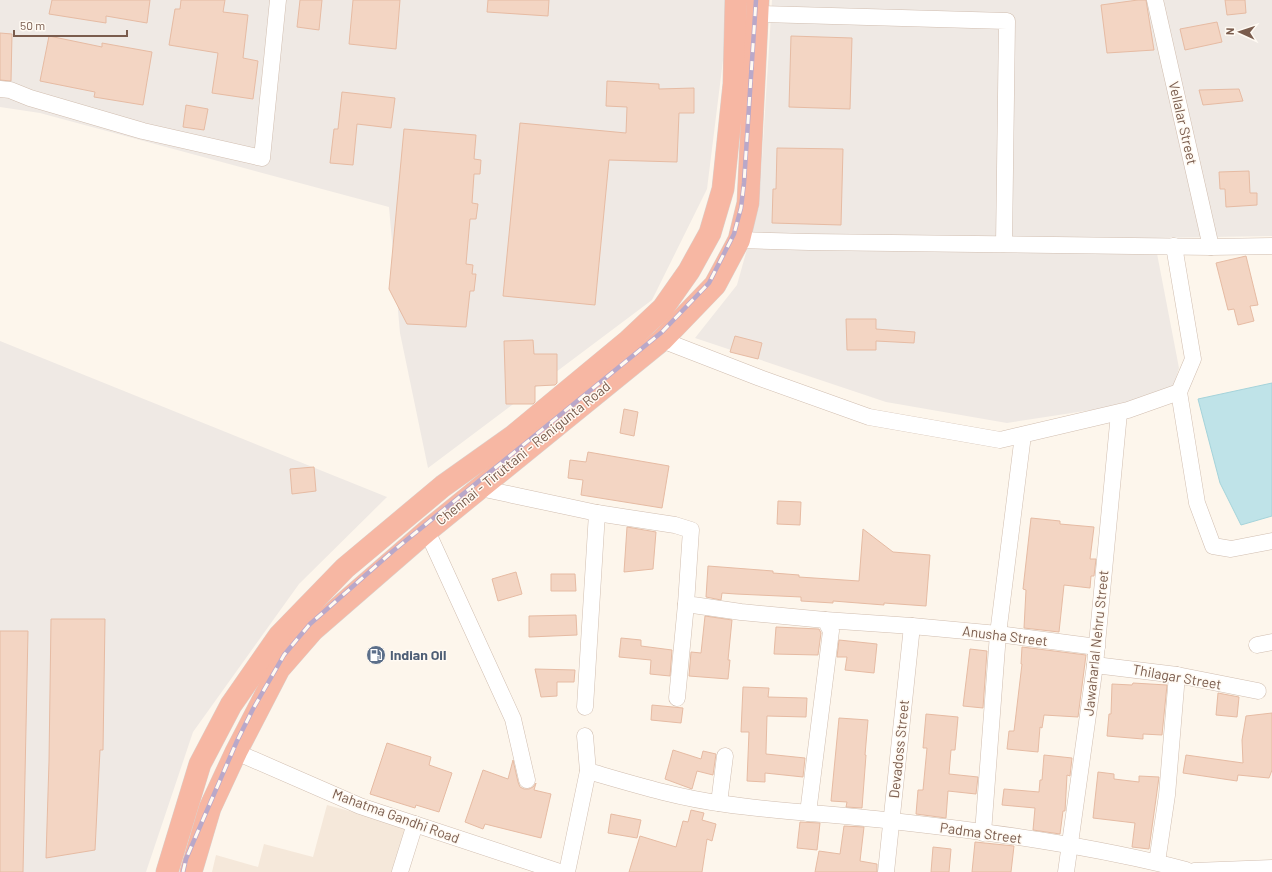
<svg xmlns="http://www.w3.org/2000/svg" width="1272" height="872" viewBox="0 0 1272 872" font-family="Barlow,sans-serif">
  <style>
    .residential { fill: #f5e8da }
    .industrial { fill: #efe9e4 }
    .water { fill: #bfe3e8; stroke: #a5d3da }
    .building { fill: #f3d5c3; stroke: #e6bba3 }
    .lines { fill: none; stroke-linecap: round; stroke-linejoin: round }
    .street-casing { stroke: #d1beb0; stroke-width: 17 }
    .highway-casing { stroke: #dad1cd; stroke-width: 23 }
    .street { stroke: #fff; stroke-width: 16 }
    .highway { stroke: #f7b7a3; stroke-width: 22 }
    .rail-casing { stroke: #b9a8c9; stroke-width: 4.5 }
    .rail { stroke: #fffaf3; stroke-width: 3; stroke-dasharray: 9; stroke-linecap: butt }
    .labels { text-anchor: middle; stroke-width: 3; stroke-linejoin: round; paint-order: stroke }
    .street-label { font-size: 14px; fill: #7a5c4d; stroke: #fffaf3 }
    .service-label { font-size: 14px; font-weight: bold; fill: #4e5e75; stroke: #fffaf3; text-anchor: start }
  </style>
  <rect width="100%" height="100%" fill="#fdf6ec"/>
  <polygon class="residential" points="327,805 409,827 394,872 212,872 216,855 258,867 264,844 313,857"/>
  <g class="industrial">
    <polygon points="0,0 728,0 727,28 707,189 652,300 428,468 400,333 389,207 40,113 0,107"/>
    <polygon points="772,0 1272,0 1272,236 1154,238 1179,368 1170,398 1007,423 886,402 695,338 737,285 759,206"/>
    <polygon points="0,341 387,497 299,584 193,732 146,872 0,872"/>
  </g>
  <polygon class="water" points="1272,383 1272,516 1241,525 1220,483 1198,399"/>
  <g class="building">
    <polygon points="52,0 150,0 147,23 106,16 106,23 49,14"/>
    <polygon points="181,0 225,0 223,12 248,15 243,58 258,61 253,99 212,93 218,53 169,45 175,9 180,9"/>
    <polygon points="300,0 322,0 319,30 297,27"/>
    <polygon points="353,0 400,0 396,49 349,44"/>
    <polygon points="488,0 549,0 548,16 487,12"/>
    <polygon points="1138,0 1146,0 1154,50 1107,53 1101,5"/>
    <polygon points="1225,0 1245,0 1246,13 1227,15"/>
    <polygon points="1217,22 1222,42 1185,50 1180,29"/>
    <polygon points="0,33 12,34 11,81 0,80"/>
    <polygon points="49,36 102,47 102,43 152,52 143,105 94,97 95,92 40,81"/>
    <polygon points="791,36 852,38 850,109 789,107"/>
    <polygon points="607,81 659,84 659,89 694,88 694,113 679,113 677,162 609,160 595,305 503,296 520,123 626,133 627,107 606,106"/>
    <polygon points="1239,89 1243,101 1203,105 1199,90"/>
    <polygon points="342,92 395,98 391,128 357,124 353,165 330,163 334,129 338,129"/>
    <polygon points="186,105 208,109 204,130 183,127"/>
    <polygon points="404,129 476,135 474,159 481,160 480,174 474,174 472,203 478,204 476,219 470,219 466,264 473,265 472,274 476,274 474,291 470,291 466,327 407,324 389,289"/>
    <polygon points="777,148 843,149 841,225 772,223 773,189 776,189"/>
    <polygon points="1249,171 1250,193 1257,193 1257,205 1226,207 1225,189 1220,189 1219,172"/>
    <polygon points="1246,256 1258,305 1250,306 1254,321 1238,325 1234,309 1228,310 1216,263"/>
    <polygon points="846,319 876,319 876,329 915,332 914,343 876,341 876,350 847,350"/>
    <polygon points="735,336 762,343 758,359 730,352"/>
    <polygon points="533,340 534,354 557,354 557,383 555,385 535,386 535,402 533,404 506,404 504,341"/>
    <polygon points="624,409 638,412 634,436 620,433"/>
    <polygon points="588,452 669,466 662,508 581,495 583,480 568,478 570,460 586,462"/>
    <polygon points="314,467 316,491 292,494 290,469"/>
    <polygon points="778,501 801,502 800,525 777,524"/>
    <polygon points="1031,518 1060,521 1060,524 1094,527 1090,559 1096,559 1094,576 1091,576 1090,588 1064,585 1059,632 1024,628 1026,590 1023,589"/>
    <polygon points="627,527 656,532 653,569 624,572"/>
    <polygon points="863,529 893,552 930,555 926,606 884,603 884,605 833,601 833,603 801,601 801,597 736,594 722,593 721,600 706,597 708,566 773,571 773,573 799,575 799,577 859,581"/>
    <polygon points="516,572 522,594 498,601 492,579"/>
    <polygon points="551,574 575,574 576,591 551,591"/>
    <polygon points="576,615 577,635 529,637 529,616"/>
    <polygon points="705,616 732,620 728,660 730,660 728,679 689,676 691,652 701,653"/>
    <polygon points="51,619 105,619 103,750 100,750 95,850 46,858 49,761"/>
    <polygon points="776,627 819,629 821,633 818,655 774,654"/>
    <polygon points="0,631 28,631 23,872 0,872"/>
    <polygon points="621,638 641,640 641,646 672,650 670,676 650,674 651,660 619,657"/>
    <polygon points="839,640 877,644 874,673 845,670 847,657 837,657"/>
    <polygon points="1022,647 1086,655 1078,717 1044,715 1042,728 1040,727 1038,752 1007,749 1009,731 1014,731 1022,664 1021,664"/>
    <polygon points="970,649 987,651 983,708 963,706"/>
    <polygon points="535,669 575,670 574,682 557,682 557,696 541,697"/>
    <polygon points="1133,683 1167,685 1162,735 1143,734 1143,739 1107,736 1109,714 1111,714 1112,684 1132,685"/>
    <polygon points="743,687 769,688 768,697 807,698 806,717 767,716 766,751 766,754 805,758 803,777 765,773 765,782 747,781 749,732 741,732"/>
    <polygon points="1218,693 1239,697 1237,717 1216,715"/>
    <polygon points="652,705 683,708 681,723 651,720"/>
    <polygon points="1272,713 1272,770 1269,778 1238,775 1237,781 1183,773 1186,755 1243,763 1242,740 1246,716"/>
    <polygon points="926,714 958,717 955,750 951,750 949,774 978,777 976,794 948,791 946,818 916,814 918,790 923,790 927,748 923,748"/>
    <polygon points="839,718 868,720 865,755 866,755 862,808 846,807 847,802 831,801"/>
    <polygon points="387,743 431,757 429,765 452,773 439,812 416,805 415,808 370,794"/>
    <polygon points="673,750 701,759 703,751 716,754 713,775 697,771 692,789 665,779"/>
    <polygon points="1044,755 1072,758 1070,776 1067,775 1065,811 1063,811 1060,834 1033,830 1035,808 1002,805 1004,789 1039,792 1040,780 1042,780"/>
    <polygon points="513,760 518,782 520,787 524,789 529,789 533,787 536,783 534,790 551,794 541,838 485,824 483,829 465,822 483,770 508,779"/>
    <polygon points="1098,772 1114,774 1114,779 1139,782 1139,776 1159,777 1149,849 1132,847 1135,823 1093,818"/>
    <polygon points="691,810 704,813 702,820 716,824 712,841 707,839 702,872 629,872 640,836 676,847 683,821 688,822"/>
    <polygon points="611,814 641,820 637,838 608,833"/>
    <polygon points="800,822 820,823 817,850 797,848"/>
    <polygon points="844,826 864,827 860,861 877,864 877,872 815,872 819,851 840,854"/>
    <polygon points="975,842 1014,846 1011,872 972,872"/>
    <polygon points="933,847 951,849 949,872 931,872"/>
  </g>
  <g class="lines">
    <defs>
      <g id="street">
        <polyline points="1155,0 1211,247"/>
        <polyline points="758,14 1007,21 1004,244"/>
        <polyline points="0,89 10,90 30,98 143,131 262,158 278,0"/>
        <polyline points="739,240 809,242 1211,247 1272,246"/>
        <polyline points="662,340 760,378 869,417 1000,440 1128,410 1179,392 1193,359 1174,246"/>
        <polyline points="1179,392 1197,503 1213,546 1231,549 1272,541"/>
        <polyline points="480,488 597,513 675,525 691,530 686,604 741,612 825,620 831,631 808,813"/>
        <polyline points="427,531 513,719 527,780"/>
        <polyline points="825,620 912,626 998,634 1097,647"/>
        <polyline points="1257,645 1272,642"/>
        <polyline points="1095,665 1177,675 1258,691"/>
        <polyline points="677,698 686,604"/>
        <polyline points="585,707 597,513"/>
        <polyline points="236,752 360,806 560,872"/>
        <path d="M 588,771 C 633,784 678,798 725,804 C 780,812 836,814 892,821 C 990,832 1090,845 1186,870"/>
        <polyline points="719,803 725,756"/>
        <polyline points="983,833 998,634 1023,435"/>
        <polyline points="1157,862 1167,795 1177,675"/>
        <polyline points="1194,871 1272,868"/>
        <polyline points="400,872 415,824"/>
        <polyline points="567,872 588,771 585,736"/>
        <polyline points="886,872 912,626"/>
        <polyline points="1066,872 1095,665 1119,413"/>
      </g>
      <g id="highway">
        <polyline points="167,872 200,764 231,705 279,636 345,568 443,486 512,437 628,341 663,308 689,271 710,233 723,189 734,84 736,0"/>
        <polyline points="191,872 210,808 236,752 279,669 313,630 427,531 662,340 715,285 739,240 748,203 758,0"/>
      </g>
    </defs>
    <use href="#street" class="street-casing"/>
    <use href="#highway" class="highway-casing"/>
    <use href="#street" class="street"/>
    <use href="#highway" class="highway"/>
    <defs>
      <polyline id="rail" points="183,872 186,859 237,741 253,709 284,655 299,637 310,624 393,551 662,332 709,283 734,234 741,208 744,183 756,0"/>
    </defs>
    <use href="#rail" class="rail-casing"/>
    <use href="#rail" class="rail"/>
  </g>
  <defs>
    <symbol id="fuel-disc" viewBox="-11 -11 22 22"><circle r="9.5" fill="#5c6f8a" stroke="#fffaf3"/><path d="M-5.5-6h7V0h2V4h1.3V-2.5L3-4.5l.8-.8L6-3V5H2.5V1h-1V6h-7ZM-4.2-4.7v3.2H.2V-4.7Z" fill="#fff"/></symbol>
  </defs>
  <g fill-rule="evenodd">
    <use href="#fuel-disc" x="365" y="644" width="22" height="22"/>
  </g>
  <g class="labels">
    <g class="street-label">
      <text transform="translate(1183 123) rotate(77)" y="5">Vellalar Street</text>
      <text transform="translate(523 453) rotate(-39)" y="5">Chennai - Tiruttani - Renigunta Road</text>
      <text transform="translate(1005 636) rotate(7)" y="5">Anusha Street</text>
      <text transform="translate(1096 643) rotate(-84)" y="5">Jawaharlal Nehru Street</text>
      <text transform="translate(1177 677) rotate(10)" y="5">Thilagar Street</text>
      <text transform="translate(899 749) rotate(-84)" y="5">Devadoss Street</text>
      <text transform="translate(396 816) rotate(20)" y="5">Mahatma Gandhi Road</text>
      <text transform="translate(981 833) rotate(8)" y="5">Padma Street</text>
    </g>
    <g class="service-label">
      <text x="390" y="660">Indian Oil</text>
    </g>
  </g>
  <g transform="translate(1240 32) rotate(273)" stroke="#fffaf3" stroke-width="3" paint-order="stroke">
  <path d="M0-3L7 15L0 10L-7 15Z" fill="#7a5c4d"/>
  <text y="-6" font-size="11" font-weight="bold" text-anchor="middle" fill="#7a5c4d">N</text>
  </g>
  <path d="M14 30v6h113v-6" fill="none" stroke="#7a5c4d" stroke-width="2"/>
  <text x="20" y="30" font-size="12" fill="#7a5c4d" stroke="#fffaf3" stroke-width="3" paint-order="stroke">50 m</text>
</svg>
